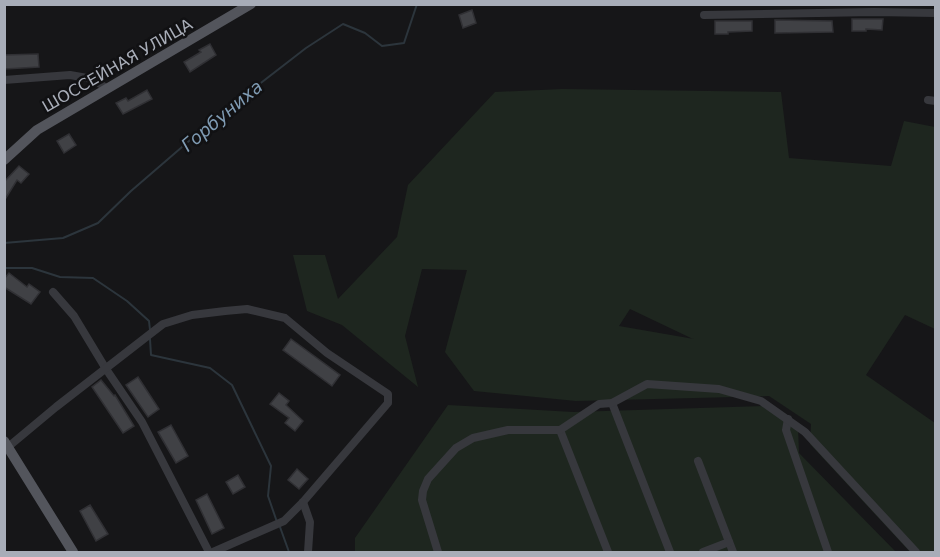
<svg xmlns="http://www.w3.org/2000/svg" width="940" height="557" viewBox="0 0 940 557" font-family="'DejaVu Sans',sans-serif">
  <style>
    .green { fill: #1e261f; fill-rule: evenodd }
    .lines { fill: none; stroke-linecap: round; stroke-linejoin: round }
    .stream { stroke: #2c353c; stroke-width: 2 }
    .building { fill: #404145; stroke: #303034; stroke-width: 1.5 }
    .minor { stroke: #37383d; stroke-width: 8 }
    .major { stroke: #53555c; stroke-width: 10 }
    .labels { text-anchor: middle; stroke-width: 5; stroke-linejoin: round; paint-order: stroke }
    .street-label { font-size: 16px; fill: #a8adb8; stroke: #111113 }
    .water-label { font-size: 18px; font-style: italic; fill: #7f9bb3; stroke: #111113 }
  </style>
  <rect width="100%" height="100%" fill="#161618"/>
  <g class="green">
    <path d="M 562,89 L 781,92 L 789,158 L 891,166 L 904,121 L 935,127 L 935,329 L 905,315 L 866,375 L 935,423 L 935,552 L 910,552 L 810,444 L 811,424 L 769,396 L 576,401 L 474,391 L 445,352 L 467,270 L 422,269 L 405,336 L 418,387 L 342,325 L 307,311 L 293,255 L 325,255 L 338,299 L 397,237 L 408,185 L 495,92 ZM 630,309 L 693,339 L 694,339 L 619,326 Z"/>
    <polygon points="448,405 573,412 764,406 798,427 799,453 896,552 355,552 355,538"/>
  </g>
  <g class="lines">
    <g class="stream">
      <polyline points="4,243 63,238 98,223 131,191 218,116 306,48 343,24 365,33 382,46 404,43 417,4"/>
      <polyline points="4,268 32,268 60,277 93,278 127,301 149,321 150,330"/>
      <polyline points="150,339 151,355 210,368 232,385 271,466 268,496 277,522"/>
      <polyline points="280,527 289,552"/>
    </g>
  </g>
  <g class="building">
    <polygon points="472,10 476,23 463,28 459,15"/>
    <polygon points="852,19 883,19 882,30 866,29 866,31 852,31"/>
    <polygon points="775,20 832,21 833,32 775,33"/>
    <polygon points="715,21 752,21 752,31 728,32 728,34 715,34"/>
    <polygon points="210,44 216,55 190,72 184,62 201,52 199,50"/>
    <polygon points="38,54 39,67 5,69 4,55"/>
    <polygon points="147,90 152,99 123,114 116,103 126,98 128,101"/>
    <polygon points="69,134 76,145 64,153 57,141"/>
    <polygon points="19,166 29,174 21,183 17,180 4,201 4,182"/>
    <polygon points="9,273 27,287 29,284 40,292 31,304 4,287 4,279"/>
    <polygon points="291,339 340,375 332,386 283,350"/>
    <polygon points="138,377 159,409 148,417 126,385"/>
    <polygon points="101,380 114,396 115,395 134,426 123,433 92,387"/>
    <polygon points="279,393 289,401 286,405 303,421 295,431 285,423 289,418 270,404"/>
    <polygon points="171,425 188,456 176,463 158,432"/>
    <polygon points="297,469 308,479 299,489 288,480"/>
    <polygon points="238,475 245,487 233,494 226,482"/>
    <polygon points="207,494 224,528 212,534 196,500"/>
    <polygon points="90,505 108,534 96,541 80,511"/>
  </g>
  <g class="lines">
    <g class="minor">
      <polyline points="704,15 874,12 936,13"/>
      <polyline points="4,80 70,75 93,79 106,88"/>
      <polyline points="928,100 936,101"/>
      <polyline points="53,292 74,316 106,369 142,422 209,552"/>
      <polyline points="612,403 670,552"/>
      <polyline points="788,419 786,430 828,552"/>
      <polyline points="560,430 608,552"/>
      <polyline points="8,447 56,407 163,324 192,315 225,311 247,309 285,318 327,353 388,394 388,403 303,502 284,521 213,552"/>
      <polyline points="698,461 733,552"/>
      <polyline points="303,502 310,522 308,552"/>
      <polyline points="438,552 422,500 423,491 428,479 456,448 473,438 508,430 560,430 599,404 612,403 647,384 719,389 761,401 805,432 916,552"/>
      <polyline points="703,552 729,542"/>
    </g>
    <g class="major">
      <polyline points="4,160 37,130 251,4"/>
      <polyline points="4,441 73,552"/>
    </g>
  </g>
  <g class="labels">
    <g class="street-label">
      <text transform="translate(117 65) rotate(-30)" y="6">ШОССЕЙНАЯ УЛИЦА</text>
    </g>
    <g class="water-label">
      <text transform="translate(222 116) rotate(-40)" y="6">Горбуниха</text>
    </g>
  </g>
  <rect width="940" height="557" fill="none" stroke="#a8adb8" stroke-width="12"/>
</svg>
